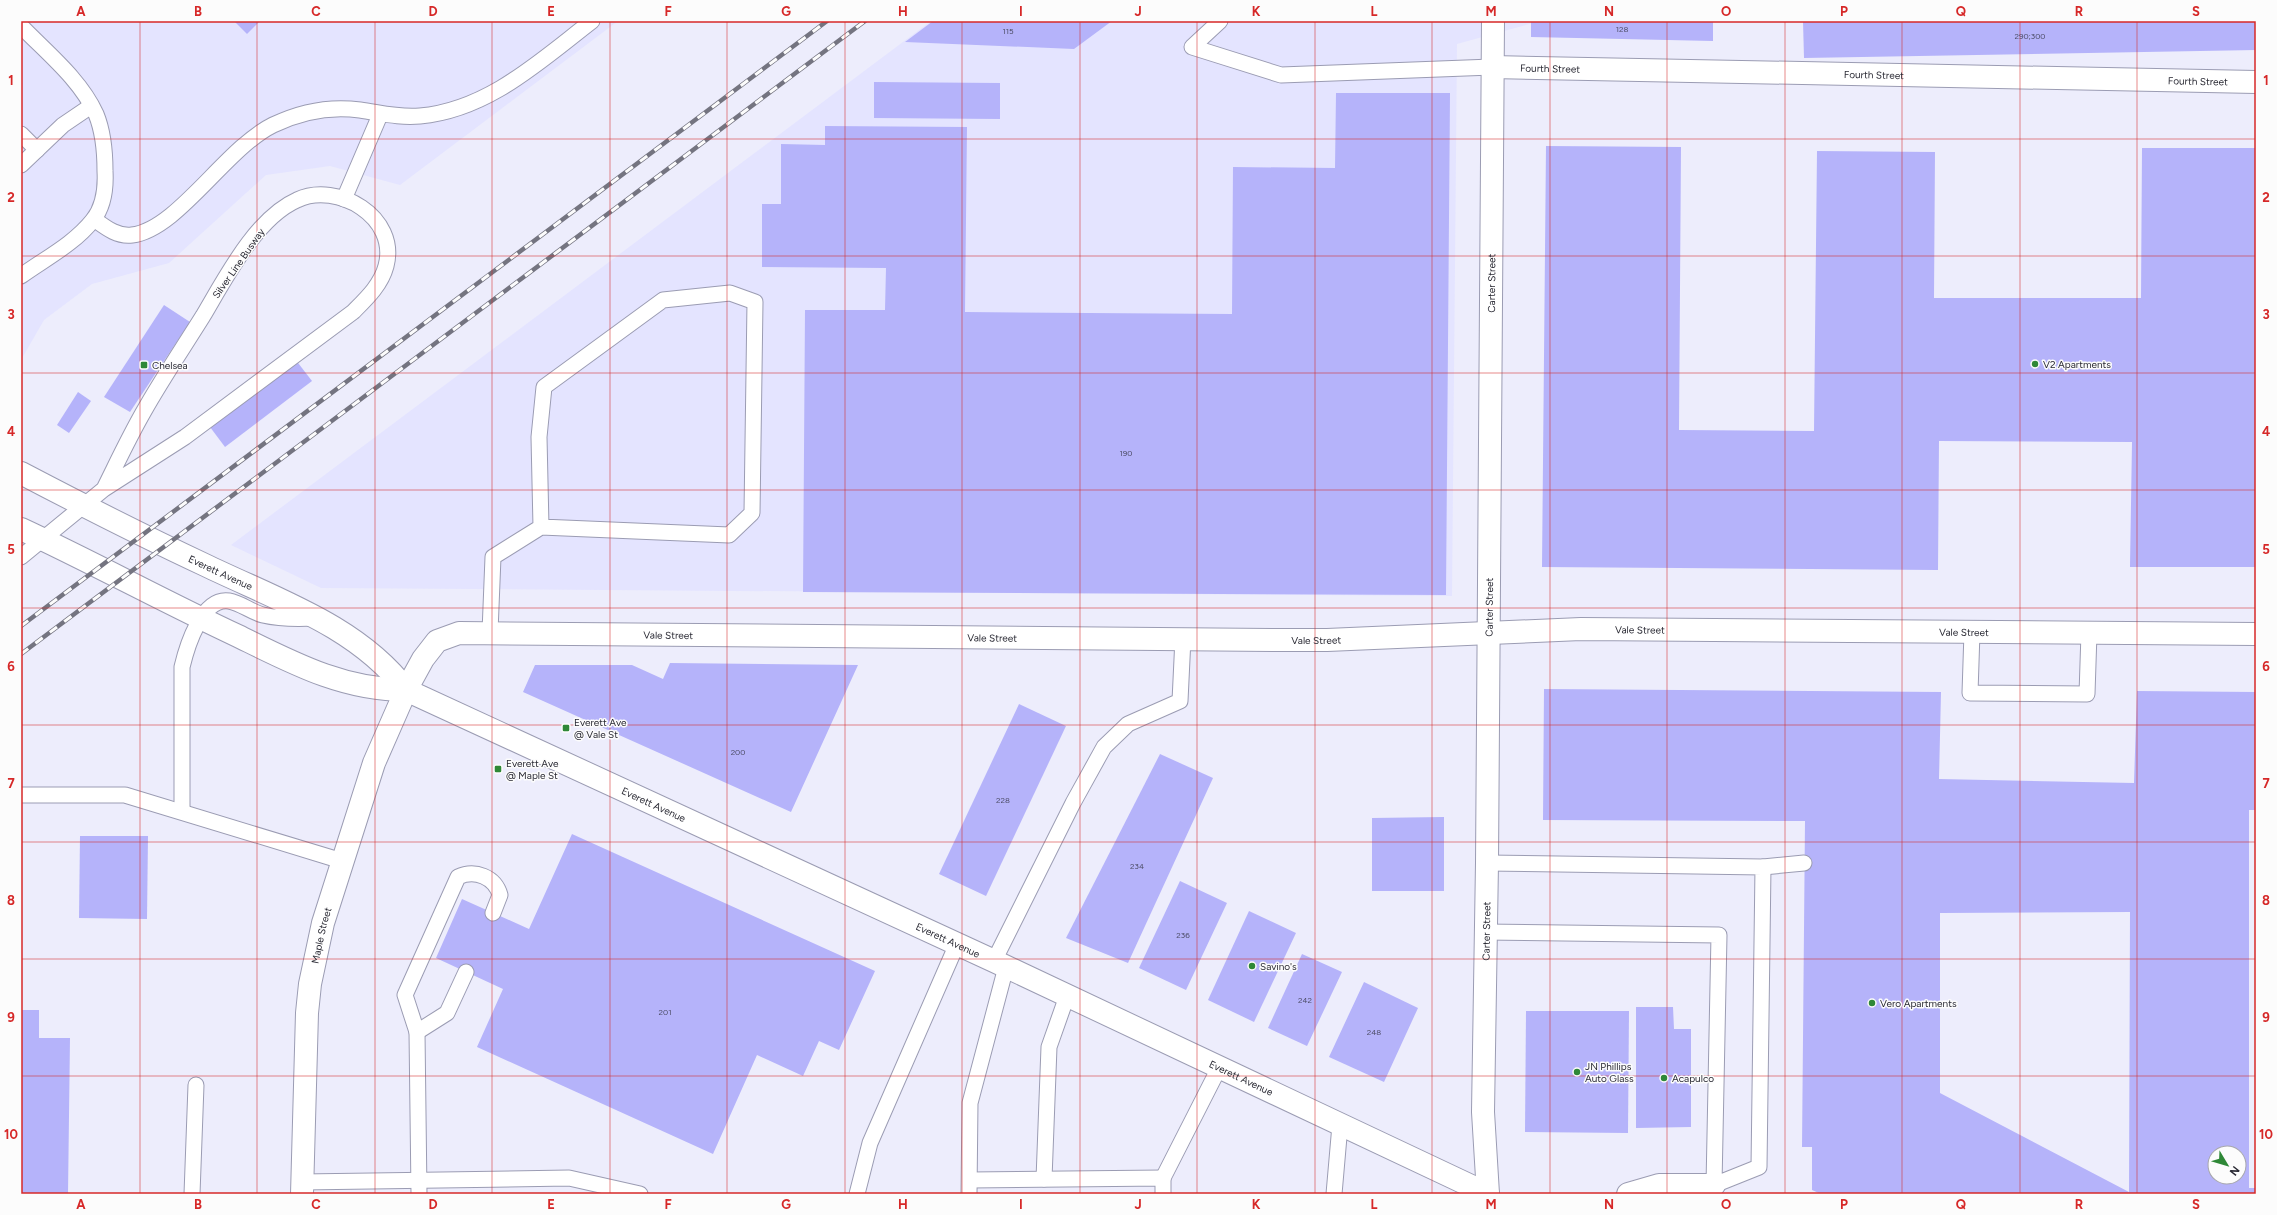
<svg xmlns="http://www.w3.org/2000/svg" width="2277" height="1215" viewBox="0 0 2277 1215" font-family="Figtree,sans-serif">
  <style>
    .built { fill: #e4e4ff }
    .building { fill: #b5b3fa; fill-rule: evenodd }
    .lines { fill: none; stroke-linecap: round; stroke-linejoin: round }
    .service-casing { stroke: #9b9cb3; stroke-width: 17 }
    .minor-casing { stroke: #9b9cb3; stroke-width: 24 }
    .primary-casing { stroke: #9b9cb3; stroke-width: 24 }
    .service { stroke: #fff; stroke-width: 15 }
    .minor { stroke: #fff; stroke-width: 22 }
    .primary { stroke: #fff; stroke-width: 22 }
    .rail-casing { stroke: #747480; stroke-width: 4.5 }
    .rail { stroke: #fcfcfc; stroke-width: 3; stroke-dasharray: 9; stroke-linecap: butt }
    .grid { fill: none; stroke: #d62828; stroke-width: 1; stroke-opacity: 0.55 }
    .poi-dot { fill: #2f8837; stroke: #fcfcfc; stroke-width: 1.5 }
    .labels { text-anchor: middle; stroke-width: 3; stroke-linejoin: round; paint-order: stroke }
    .number-label { font-size: 8px; fill: #4c4c65 }
    .street-label { font-size: 10px; fill: #292933; stroke: #fcfcfc }
    .poi-label { font-size: 10px; fill: #292933; stroke: #fcfcfc; text-anchor: start }
    .neatline { fill: none; stroke: #d62828; stroke-width: 1.5 }
    .grid-label { font-size: 13px; text-anchor: middle; font-weight: bold; fill: #d62828 }
  </style>
  <rect width="100%" height="100%" fill="#ededfc"/>
  <g class="built">
    <polygon points="21,21 618,21 400,185 330,166 266,175 169,263 92,284 44,320 21,360"/>
    <polygon points="931,21 1540,21 1457,44 1452,596 321,588 231,545"/>
  </g>
  <g class="building">
    <polygon points="234,21 260,21 247,34"/>
    <polygon points="933,21 1112,21 1074,49 905,42"/>
    <polygon points="1531,21 1713,21 1713,41 1531,37"/>
    <polygon points="1803,21 2256,21 2256,50 1804,58"/>
    <polygon points="874,82 1000,83 1000,119 874,118"/>
    <polygon points="1336,93 1450,93 1446,595 803,592 805,310 885,310 886,268 762,267 762,204 781,204 781,144 825,145 825,126 967,127 965,312 1232,314 1233,167 1335,168"/>
    <polygon points="1546,146 1681,147 1679,430 1814,431 1817,151 1935,152 1934,298 2141,298 2142,148 2256,148 2256,567 2130,567 2132,442 1939,441 1938,570 1542,567"/>
    <polygon points="164,305 190,322 130,412 104,397"/>
    <polygon points="295,359 312,381 225,447 207,423"/>
    <polygon points="78,392 91,401 69,433 57,425"/>
    <polygon points="670,663 858,665 791,812 523,692 535,665 632,665 663,679"/>
    <path d="M 1544,689 L 1941,692 L 1939,779 L 2134,783 L 2137,691 L 2256,692 L 2256,810 L 2249,810 L 2249,1188 L 2256,1188 L 2256,1194 L 1821,1194 L 1812,1190 L 1812,1147 L 1802,1147 L 1805,821 L 1543,820 ZM 2130,912 L 2129,1192 L 1940,1093 L 1940,913 ZM 2215,1153 L 2239,1153 L 2239,1177 L 2215,1177 Z"/>
    <polygon points="1019,704 1066,726 986,896 939,874"/>
    <polygon points="1160,754 1213,778 1128,963 1066,938"/>
    <polygon points="1444,817 1444,891 1372,891 1372,818"/>
    <polygon points="572,834 875,971 839,1050 819,1041 803,1076 757,1055 713,1154 477,1047 503,989 436,958 462,899 529,929"/>
    <polygon points="80,836 148,836 147,919 79,918"/>
    <polygon points="1180,881 1227,903 1186,990 1139,968"/>
    <polygon points="1249,911 1296,933 1254,1022 1208,1000"/>
    <polygon points="1302,954 1342,972 1307,1046 1268,1028"/>
    <polygon points="1364,982 1418,1008 1384,1082 1329,1057"/>
    <polygon points="1636,1007 1673,1007 1674,1029 1691,1029 1691,1127 1636,1128"/>
    <polygon points="21,1010 39,1010 39,1038 70,1038 68,1194 21,1194"/>
    <polygon points="1526,1011 1629,1011 1628,1133 1525,1132"/>
  </g>
  <g class="lines">
    <defs>
      <g id="service">
        <polyline points="1220,21 1192,47 1281,75 1492,67"/>
        <path d="M 21,26 C 47,53 80,79 96,114 C 103,131 105,153 105,171 C 106,189 104,206 93,220 C 74,244 46,258 21,276"/>
        <polyline points="21,134 37,150"/>
        <polyline points="21,165 63,125 91,106"/>
        <polyline points="344,199 380,115"/>
        <path d="M 94,219 C 105,227 117,237 132,235 C 177,230 226,148 273,125 C 300,112 331,106 360,110 C 381,113 399,118 420,116 C 488,110 540,61 592,21"/>
        <path d="M 21,557 L 104,489 L 185,437 L 353,312 C 366,299 381,285 386,266 C 399,217 337,181 297,200 C 256,218 225,279 203,316 C 183,348 162,379 144,411 C 129,437 117,463 104,489"/>
        <polyline points="490,632 493,557 541,527 729,535 752,513 755,302 730,293 663,300 544,387 539,437 541,527"/>
        <polyline points="1972,632 1970,693 2087,694 2089,633"/>
        <polyline points="21,795 125,795 342,861"/>
        <path d="M 182,811 L 182,667 C 187,646 202,597 229,601 C 241,603 251,612 263,615 C 280,619 297,619 315,618"/>
        <polyline points="1763,867 1804,863"/>
        <polyline points="1484,932 1719,935 1714,1185 1759,1167 1763,867 1487,863"/>
        <polyline points="994,961 1073,803 1104,747 1128,724 1180,701 1183,638"/>
        <path d="M 466,972 L 447,1013 L 417,1032 L 405,995 L 458,877 C 475,869 495,877 500,895 L 493,913"/>
        <polyline points="417,1032 419,1194"/>
        <polyline points="1163,1178 1219,1068"/>
        <polyline points="1044,1179 1049,1047 1067,996"/>
        <polyline points="970,1180 1163,1178 1163,1194"/>
        <polyline points="302,1182 569,1178 640,1194"/>
        <polyline points="192,1194 196,1085"/>
        <polyline points="857,1194 870,1143 957,944"/>
        <polyline points="969,1194 970,1103 1006,967"/>
        <polyline points="1334,1194 1340,1125"/>
      </g>
      <g id="minor">
        <path id="s1" d="M 1492,67 L 2256,82"/>
        <path id="s2" d="M 302,1194 L 307,1013 L 310,984 L 323,923 L 374,763 L 406,690 L 423,659 L 437,641 L 459,633 L 1283,640 L 1327,640 L 1581,629 L 2256,634"/>
        <path id="s3" d="M 1488,1194 L 1483,1112 L 1487,863 L 1493,21"/>
        <polyline points="1628,1194 1659,1185 1714,1185"/>
      </g>
      <g id="primary">
        <path id="s4" d="M 21,473 C 82,505 143,536 205,565 C 275,599 358,626 406,690"/>
        <path id="s5" d="M 21,529 C 94,563 165,602 238,636 C 293,663 343,690 406,690 L 994,961 L 1488,1194"/>
      </g>
    </defs>
    <use href="#service" class="service-casing"/>
    <use href="#minor" class="minor-casing"/>
    <use href="#primary" class="primary-casing"/>
    <use href="#service" class="service"/>
    <use href="#minor" class="minor"/>
    <use href="#primary" class="primary"/>
    <defs>
      <g id="rail">
        <polyline points="21,626 827,21"/>
        <polyline points="21,654 865,21"/>
      </g>
    </defs>
    <use href="#rail" class="rail-casing"/>
    <use href="#rail" class="rail"/>
  </g>
  <path class="grid" d="M 140,21 L 140,1194M 257,21 L 257,1194M 375,21 L 375,1194M 492,21 L 492,1194M 610,21 L 610,1194M 727,21 L 727,1194M 845,21 L 845,1194M 962,21 L 962,1194M 1080,21 L 1080,1194M 1197,21 L 1197,1194M 1315,21 L 1315,1194M 1432,21 L 1432,1194M 1550,21 L 1550,1194M 1667,21 L 1667,1194M 1785,21 L 1785,1194M 1902,21 L 1902,1194M 2020,21 L 2020,1194M 2137,21 L 2137,1194M 21,139 L 2256,139M 21,256 L 2256,256M 21,373 L 2256,373M 21,490 L 2256,490M 21,608 L 2256,608M 21,725 L 2256,725M 21,842 L 2256,842M 21,959 L 2256,959M 21,1076 L 2256,1076"/>
  <g class="poi-dot">
    <circle cx="2035" cy="364" r="4"/>
    <rect x="140" y="361" width="8" height="8" rx="2"/>
    <rect x="562" y="724" width="8" height="8" rx="2"/>
    <rect x="494" y="765" width="8" height="8" rx="2"/>
    <circle cx="1252" cy="966" r="4"/>
    <circle cx="1872" cy="1003" r="4"/>
    <circle cx="1577" cy="1072" r="4"/>
    <circle cx="1664" cy="1078" r="4"/>
  </g>
  <g class="labels">
    <g class="number-label">
      <text x="1622" y="32">128</text>
      <text x="1008" y="34">115</text>
      <text x="2030" y="39">290;300</text>
      <text x="1126" y="456">190</text>
      <text x="738" y="755">200</text>
      <text x="1003" y="803">228</text>
      <text x="1137" y="869">234</text>
      <text x="1183" y="938">236</text>
      <text x="1305" y="1003">242</text>
      <text x="665" y="1015">201</text>
      <text x="1374" y="1035">248</text>
    </g>
    <g class="street-label">
      <text dy="4" stroke="none"><textPath href="#s1" startOffset="58">Fourth Street</textPath></text>
      <text dy="4" stroke="none"><textPath href="#s1" startOffset="382">Fourth Street</textPath></text>
      <text dy="4" stroke="none"><textPath href="#s1" startOffset="706">Fourth Street</textPath></text>
      <text transform="translate(238 263) rotate(-55)" y="4">Silver Line Busway</text>
      <text dy="4" stroke="none"><textPath href="#s3" startOffset="911">Carter Street</textPath></text>
      <text dy="4" stroke="none"><textPath href="#s4" startOffset="223">Everett Avenue</textPath></text>
      <text dy="4" stroke="none"><textPath href="#s3" startOffset="587">Carter Street</textPath></text>
      <text dy="4" stroke="none"><textPath href="#s2" startOffset="1783">Vale Street</textPath></text>
      <text dy="4" stroke="none"><textPath href="#s2" startOffset="2107">Vale Street</textPath></text>
      <text dy="4" stroke="none"><textPath href="#s2" startOffset="811">Vale Street</textPath></text>
      <text dy="4" stroke="none"><textPath href="#s2" startOffset="1135">Vale Street</textPath></text>
      <text dy="4" stroke="none"><textPath href="#s2" startOffset="1459">Vale Street</textPath></text>
      <text dy="4" stroke="none"><textPath href="#s5" startOffset="693">Everett Avenue</textPath></text>
      <text dy="4" stroke="none"><textPath href="#s3" startOffset="263">Carter Street</textPath></text>
      <text dy="4" stroke="none"><textPath href="#s2" startOffset="260">Maple Street</textPath></text>
      <text dy="4" stroke="none"><textPath href="#s5" startOffset="1017">Everett Avenue</textPath></text>
      <text dy="4" stroke="none"><textPath href="#s5" startOffset="1341">Everett Avenue</textPath></text>
    </g>
    <g class="poi-label">
      <text x="2043" y="368">V2 Apartments</text>
      <text x="152" y="369">Chelsea</text>
      <text x="574" y="726">Everett Ave<tspan x="574" dy="12">@ Vale St</tspan></text>
      <text x="506" y="767">Everett Ave<tspan x="506" dy="12">@ Maple St</tspan></text>
      <text x="1260" y="970">Savino's</text>
      <text x="1880" y="1007">Vero Apartments</text>
      <text x="1585" y="1070">JN Phillips<tspan x="1585" dy="12">Auto Glass</tspan></text>
      <text x="1672" y="1082">Acapulco</text>
    </g>
  </g>
  <rect width="2277" height="1215" fill="none" stroke="#fcfcfc" stroke-width="44"/>
  <g transform="translate(2227 1165) rotate(128)"><circle r="19" fill="#fcfcfc" stroke="#a8a8ac"/>
  <path d="M0-3L7 15L0 10L-7 15Z" fill="#2f8837"/>
  <text y="-6" font-size="11" font-weight="bold" text-anchor="middle" fill="#292933">N</text>
  </g>
  <rect x="22" y="22" width="2233" height="1171" class="neatline"/>
  <g class="grid-label">
    <text x="81" y="16">A</text>
    <text x="198" y="16">B</text>
    <text x="316" y="16">C</text>
    <text x="433" y="16">D</text>
    <text x="551" y="16">E</text>
    <text x="668" y="16">F</text>
    <text x="786" y="16">G</text>
    <text x="903" y="16">H</text>
    <text x="1021" y="16">I</text>
    <text x="1138" y="16">J</text>
    <text x="1256" y="16">K</text>
    <text x="1374" y="16">L</text>
    <text x="1491" y="16">M</text>
    <text x="1609" y="16">N</text>
    <text x="1726" y="16">O</text>
    <text x="1844" y="16">P</text>
    <text x="1961" y="16">Q</text>
    <text x="2079" y="16">R</text>
    <text x="2196" y="16">S</text>
    <text x="11" y="85">1</text>
    <text x="2266" y="85">1</text>
    <text x="11" y="202">2</text>
    <text x="2266" y="202">2</text>
    <text x="11" y="319">3</text>
    <text x="2266" y="319">3</text>
    <text x="11" y="436">4</text>
    <text x="2266" y="436">4</text>
    <text x="11" y="554">5</text>
    <text x="2266" y="554">5</text>
    <text x="11" y="671">6</text>
    <text x="2266" y="671">6</text>
    <text x="11" y="788">7</text>
    <text x="2266" y="788">7</text>
    <text x="11" y="905">8</text>
    <text x="2266" y="905">8</text>
    <text x="11" y="1022">9</text>
    <text x="2266" y="1022">9</text>
    <text x="11" y="1139">10</text>
    <text x="2266" y="1139">10</text>
    <text x="81" y="1209">A</text>
    <text x="198" y="1209">B</text>
    <text x="316" y="1209">C</text>
    <text x="433" y="1209">D</text>
    <text x="551" y="1209">E</text>
    <text x="668" y="1209">F</text>
    <text x="786" y="1209">G</text>
    <text x="903" y="1209">H</text>
    <text x="1021" y="1209">I</text>
    <text x="1138" y="1209">J</text>
    <text x="1256" y="1209">K</text>
    <text x="1374" y="1209">L</text>
    <text x="1491" y="1209">M</text>
    <text x="1609" y="1209">N</text>
    <text x="1726" y="1209">O</text>
    <text x="1844" y="1209">P</text>
    <text x="1961" y="1209">Q</text>
    <text x="2079" y="1209">R</text>
    <text x="2196" y="1209">S</text>
  </g>
</svg>
